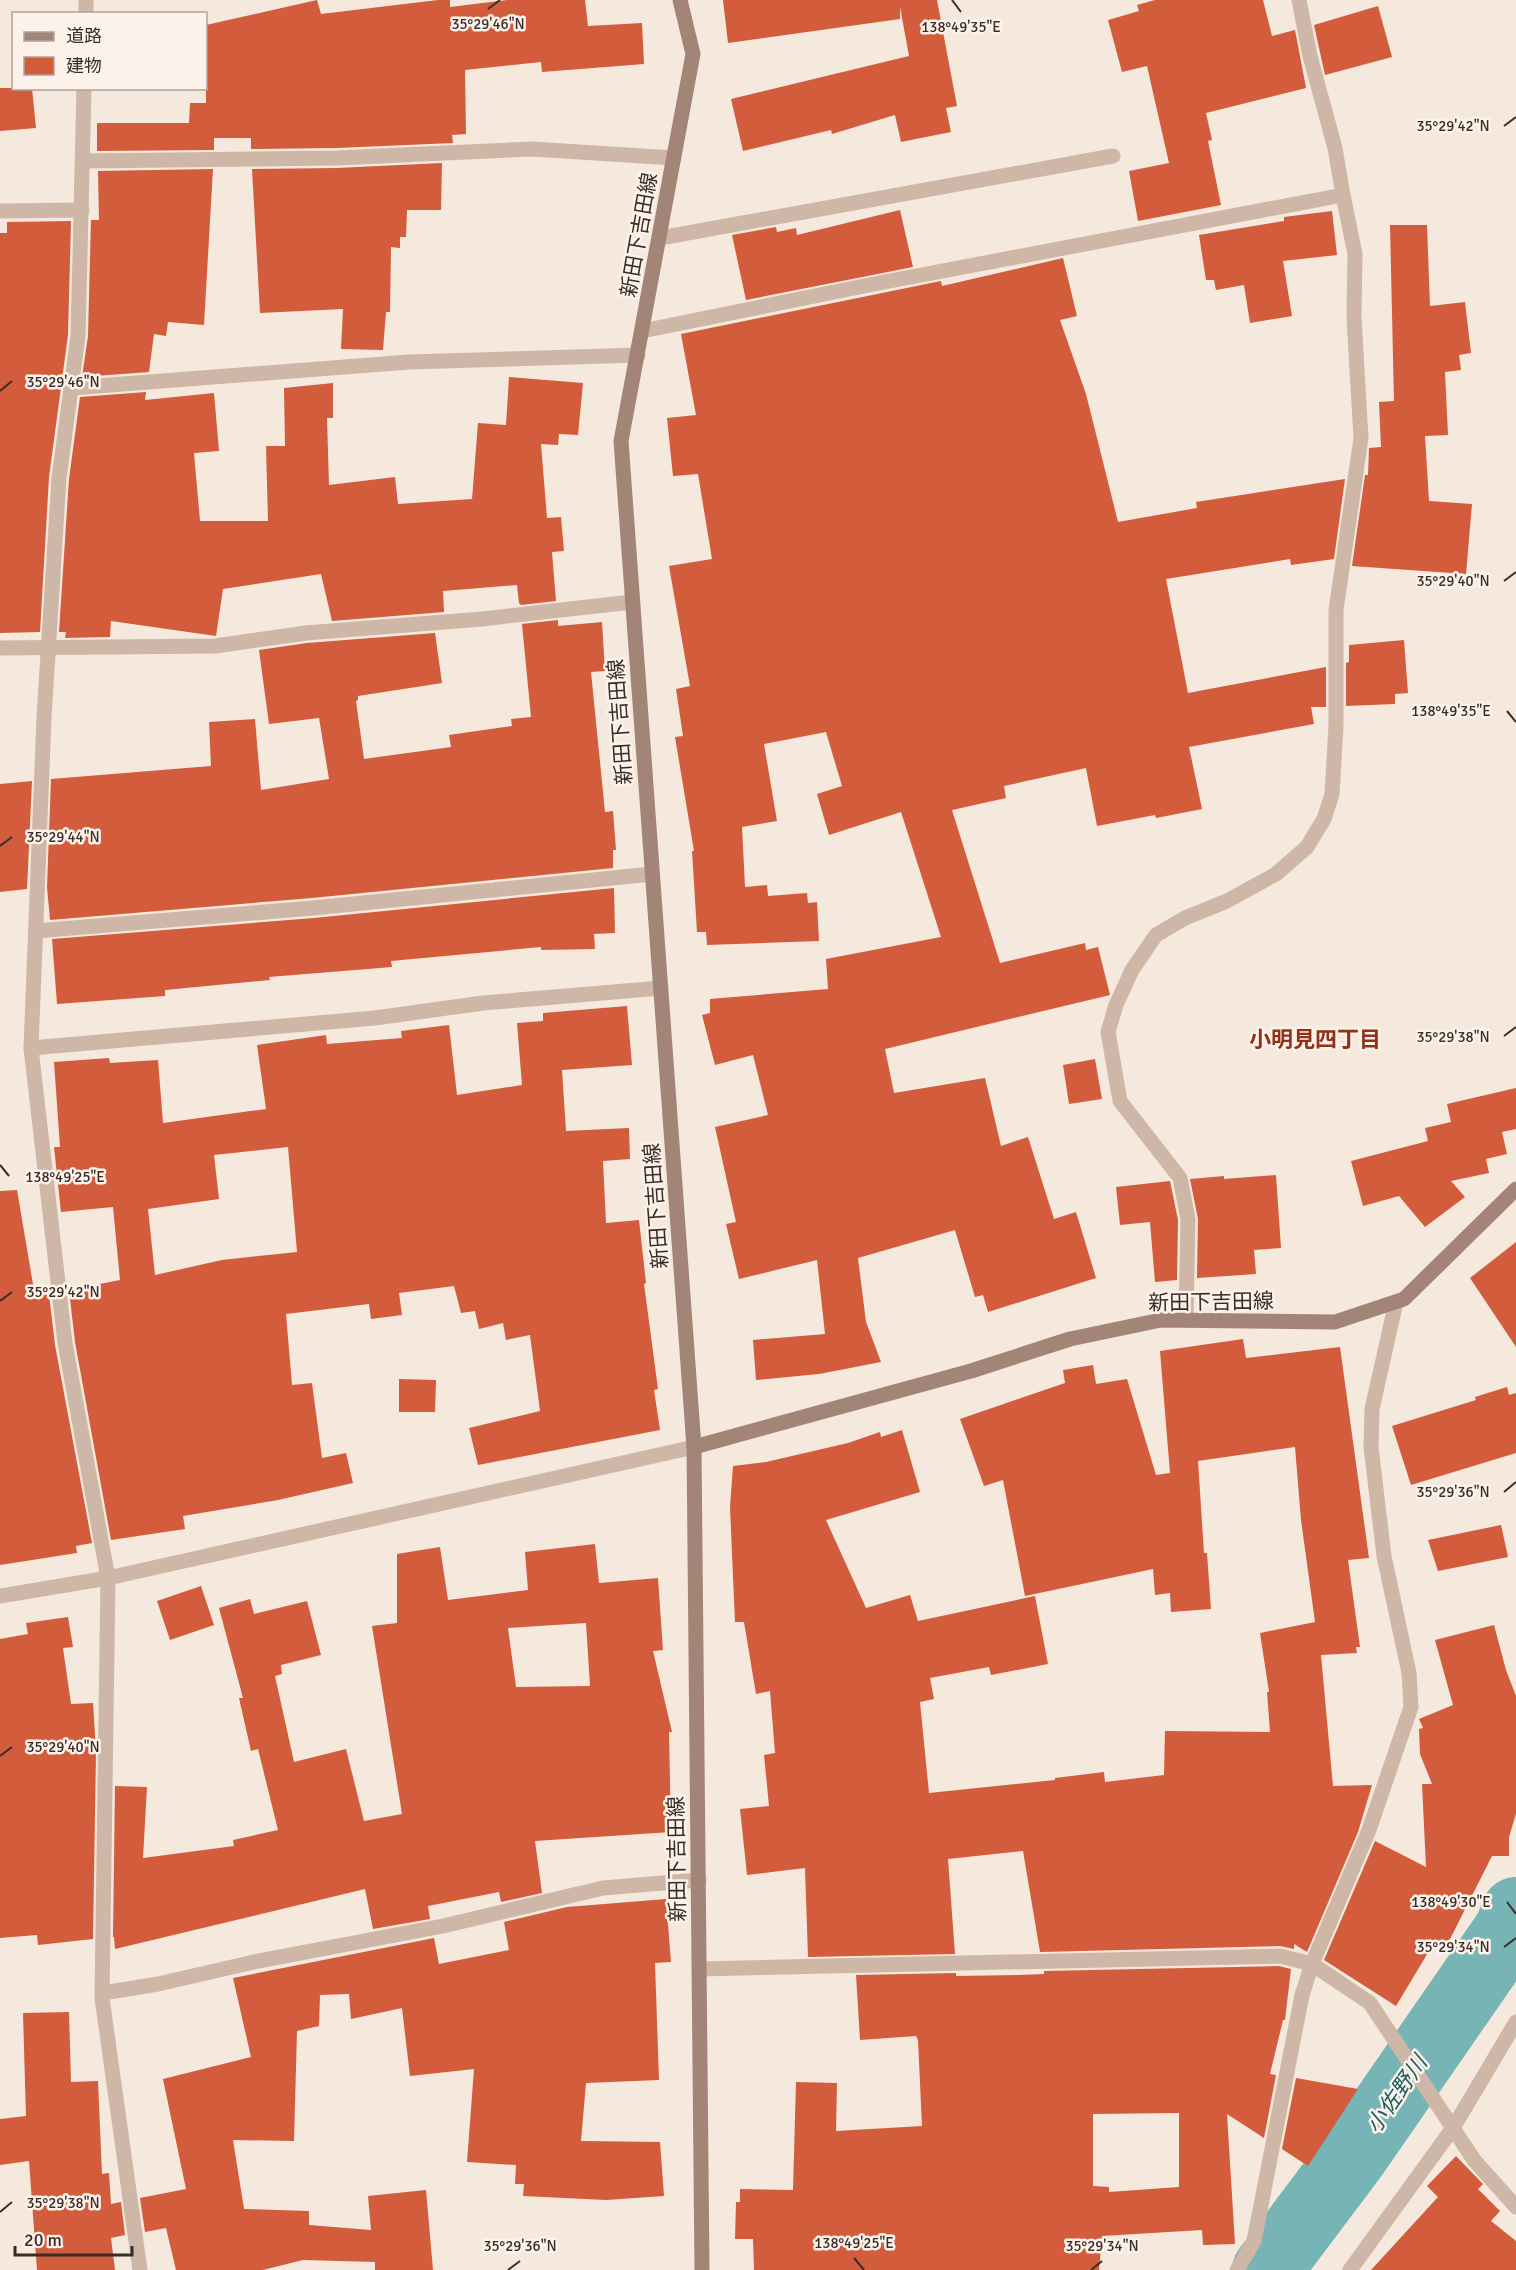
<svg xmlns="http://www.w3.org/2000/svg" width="1516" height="2270" viewBox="0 0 1516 2270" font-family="Signika,'Noto Sans JP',sans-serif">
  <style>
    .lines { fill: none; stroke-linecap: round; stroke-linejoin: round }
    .river { stroke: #77b4b5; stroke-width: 70 }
    .building { fill: #d25c3c; fill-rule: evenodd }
    .service { stroke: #ceb7a6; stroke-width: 15 }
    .minor { stroke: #ceb7a6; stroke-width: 15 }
    .tertiary { stroke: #ceb7a6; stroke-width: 15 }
    .secondary { stroke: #a28577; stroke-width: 15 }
    .ticks { fill: none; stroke: #3a2d28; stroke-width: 2 }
    .labels { text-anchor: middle; stroke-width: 5; stroke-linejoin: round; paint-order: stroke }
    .street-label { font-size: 21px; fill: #3a2d28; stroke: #fcf2e9 }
    .neighbourhood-label { font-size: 22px; font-weight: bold; fill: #913118; stroke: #fcf2e9 }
    .water-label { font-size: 22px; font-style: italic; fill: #185d60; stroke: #fcf2e9 }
    .ticks-label { font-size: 15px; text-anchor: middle; fill: #3a2d28; stroke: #fcf2e9; stroke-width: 5; stroke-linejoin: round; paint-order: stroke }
  </style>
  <rect width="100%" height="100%" fill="#f5e8dc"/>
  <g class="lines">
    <polyline class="river" points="1267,2270 1352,2157 1509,1930 1516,1912"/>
  </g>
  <g class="building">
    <polygon points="317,0 321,14 438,0 450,0 450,7 507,0 585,0 588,26 642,23 644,64 542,72 541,62 465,70 466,134 452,135 453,143 337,148 251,149 251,138 214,138 214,150 97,151 97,123 189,123 190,103 206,103 206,25"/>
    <polygon points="723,0 937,0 957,106 946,108 951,132 901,142 895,115 832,134 831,130 743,151 731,99 909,56 900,7 900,19 728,43"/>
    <polygon points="1155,0 1263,0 1272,36 1295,30 1306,88 1206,113 1212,140 1208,141 1221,205 1138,221 1129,171 1169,163 1147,66 1122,72 1108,20 1139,11 1137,5"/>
    <polygon points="1378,6 1392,57 1325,75 1314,25"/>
    <polygon points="0,88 32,88 36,128 0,131"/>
    <polygon points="442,163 441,210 407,210 406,237 400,237 400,248 391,247 390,312 386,312 383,350 341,349 343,309 260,313 252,169 337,168"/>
    <polygon points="213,169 204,325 168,322 166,336 154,334 149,372 82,377 88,336 91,220 99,220 98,171"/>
    <polygon points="900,210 913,267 746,300 732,235 776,227 777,232 796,228 797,235"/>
    <polygon points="1332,211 1337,255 1283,261 1292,316 1250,323 1244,285 1216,290 1214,280 1206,280 1199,235 1284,221 1284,217"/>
    <polygon points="71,221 68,335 49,477 40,632 0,633 0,233 7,233 7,222"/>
    <polygon points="1390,225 1427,225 1430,306 1465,302 1471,353 1459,355 1461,370 1445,372 1448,435 1425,436 1429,501 1472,504 1466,574 1352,566 1365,475 1368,475 1369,448 1381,447 1379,402 1394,401"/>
    <polygon points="1063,258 1077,316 1060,320 1086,394 1118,522 1197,508 1196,502 1345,479 1334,559 1291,565 1290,559 1166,579 1188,693 1326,667 1326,707 1311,707 1314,724 1189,747 1202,809 1156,818 1155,815 1097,826 1086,768 1004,786 1006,798 952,810 1000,963 1085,943 1086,950 1098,947 1110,995 885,1049 894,1093 985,1078 1001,1146 1028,1137 1054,1219 1076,1212 1096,1278 988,1312 983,1295 975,1297 955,1230 858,1258 866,1322 881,1362 819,1374 756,1380 753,1340 825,1334 817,1260 739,1279 726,1224 736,1222 715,1127 768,1115 753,1055 715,1065 702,1015 710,1013 710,999 828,989 826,959 941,937 901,812 829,835 817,794 842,786 826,732 764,744 777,821 742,827 745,887 767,885 768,896 807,893 808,903 817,902 819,941 707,945 706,932 697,932 692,851 694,851 675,737 683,736 676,689 690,686 669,566 712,559 698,474 673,476 667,418 696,415 681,334 941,281 942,286"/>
    <polygon points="509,377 583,383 578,435 559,434 558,445 541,444 547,518 561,517 564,551 552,552 556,601 521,605 519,603 517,585 443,591 444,612 332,621 321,574 223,589 216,636 111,621 110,637 65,638 66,632 59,632 69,479 80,397 146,392 145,400 214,393 219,451 194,453 200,521 268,521 266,446 285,446 284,388 333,383 333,418 327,418 329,485 395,477 398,504 472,499 478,423 506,425"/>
    <polygon points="558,620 558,626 602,622 605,671 591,672 605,812 613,811 616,850 613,850 613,868 312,898 50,920 47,887 51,779 211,766 209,722 255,719 261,790 329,779 319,718 269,724 259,650 307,643 435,633 442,683 358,696 358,700 356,701 364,759 451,747 449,735 512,726 511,719 531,717 522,624"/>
    <polygon points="1404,640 1408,693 1395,694 1395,704 1346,706 1346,663 1349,662 1349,645"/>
    <polygon points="32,781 27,889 0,892 0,784"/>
    <polygon points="614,888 615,933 594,934 595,949 541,950 541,947 391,961 392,967 269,977 270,980 165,990 165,996 57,1004 52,939 314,918"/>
    <path d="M 627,1006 L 632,1065 L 562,1070 L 566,1131 L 629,1128 L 630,1159 L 603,1161 L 606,1223 L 639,1220 L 646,1283 L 644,1284 L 658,1389 L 654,1390 L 660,1430 L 478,1465 L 469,1428 L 540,1411 L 530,1335 L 506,1340 L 503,1323 L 479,1329 L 475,1311 L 461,1313 L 454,1286 L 399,1293 L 402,1315 L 371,1319 L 369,1304 L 286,1314 L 292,1385 L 312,1383 L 322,1458 L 346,1453 L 353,1483 L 278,1500 L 183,1516 L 185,1529 L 111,1540 L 75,1342 L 69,1290 L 120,1280 L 113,1207 L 61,1212 L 54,1147 L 60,1147 L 54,1062 L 109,1058 L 110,1063 L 158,1060 L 163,1123 L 266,1109 L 257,1045 L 326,1035 L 327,1044 L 402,1038 L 401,1031 L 449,1025 L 457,1095 L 522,1085 L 517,1023 L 543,1021 L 543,1013 ZM 288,1147 L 297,1252 L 222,1260 L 155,1275 L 148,1209 L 219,1199 L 214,1155 Z"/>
    <polygon points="1095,1059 1102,1099 1069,1104 1063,1065"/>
    <polygon points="1516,1088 1516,1129 1502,1132 1507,1154 1486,1159 1489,1173 1451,1181 1465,1197 1425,1227 1399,1196 1363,1206 1351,1161 1428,1141 1425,1128 1451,1122 1447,1104"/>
    <polygon points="1276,1175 1281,1248 1254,1250 1256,1274 1197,1278 1198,1219 1190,1179 1224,1176 1224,1179"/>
    <polygon points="1170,1181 1178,1220 1177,1280 1155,1282 1150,1222 1120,1225 1116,1187"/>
    <polygon points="17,1190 35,1296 49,1294 55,1345 92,1543 76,1546 77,1553 0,1565 0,1191"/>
    <polygon points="1516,1242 1516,1347 1470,1278"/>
    <polygon points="1243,1339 1246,1358 1340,1347 1369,1558 1348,1560 1360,1647 1356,1647 1357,1653 1321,1655 1333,1786 1372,1785 1358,1832 1307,1952 1294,1944 1294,1949 1280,1946 1040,1952 1023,1851 948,1859 955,1954 808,1957 805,1868 747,1875 740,1809 769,1806 764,1755 775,1753 770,1691 756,1694 744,1622 735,1622 730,1507 733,1466 766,1462 848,1443 880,1432 881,1437 902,1430 920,1492 826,1520 866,1608 910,1595 918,1621 1035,1596 1048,1664 991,1675 989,1667 930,1678 934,1699 920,1702 929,1793 1055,1780 1055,1778 1104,1772 1105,1782 1164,1775 1165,1731 1270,1732 1267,1692 1269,1692 1260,1633 1315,1622 1301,1520 1295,1447 1198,1461 1204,1553 1207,1553 1211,1609 1171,1612 1170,1593 1155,1595 1153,1569 1025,1596 1003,1480 984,1486 960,1419 1065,1383 1063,1370 1093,1365 1096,1384 1127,1379 1156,1475 1170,1473 1160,1351"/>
    <polygon points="399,1379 436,1380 435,1412 399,1412"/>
    <polygon points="1507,1387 1509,1395 1516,1393 1516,1453 1411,1485 1392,1426 1476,1400 1475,1397"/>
    <polygon points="1501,1525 1508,1557 1438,1571 1428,1540"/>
    <path d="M 595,1544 L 599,1583 L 658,1578 L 663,1650 L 653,1651 L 672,1732 L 669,1732 L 671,1832 L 535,1841 L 542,1893 L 501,1902 L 499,1892 L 428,1906 L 430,1919 L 373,1929 L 365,1889 L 115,1949 L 114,1937 L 113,1937 L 115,1786 L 147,1787 L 143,1858 L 234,1846 L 233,1840 L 278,1830 L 258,1749 L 251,1751 L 239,1698 L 243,1698 L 219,1608 L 250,1599 L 254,1614 L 307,1601 L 321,1655 L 281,1665 L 282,1674 L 275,1676 L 294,1762 L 346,1749 L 364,1821 L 402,1814 L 372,1626 L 397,1623 L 397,1554 L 440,1547 L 448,1600 L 528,1590 L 525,1552 ZM 586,1623 L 590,1686 L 516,1687 L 508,1628 Z"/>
    <polygon points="201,1586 214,1625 170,1640 157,1601"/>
    <polygon points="68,1617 73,1647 63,1648 71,1704 93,1703 96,1751 93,1939 38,1945 37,1935 0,1938 0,1639 28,1634 26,1623"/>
    <polygon points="1494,1625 1506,1670 1516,1696 1516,1814 1509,1837 1509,1856 1492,1856 1446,1947 1435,1941 1396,2006 1324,1960 1375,1841 1426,1867 1422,1784 1432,1784 1420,1754 1419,1729 1423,1728 1419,1719 1453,1705 1435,1640"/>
    <polygon points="666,1899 671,1962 655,1963 659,2080 586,2083 581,2141 660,2142 664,2196 606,2200 523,2196 524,2184 515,2184 516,2165 467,2162 474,2069 410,2076 402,2008 351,2019 349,1994 320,1995 319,2026 297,2031 294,2141 233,2140 244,2209 309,2211 309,2225 371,2230 368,2196 426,2190 433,2270 375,2270 375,2262 303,2260 263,2270 176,2270 166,2228 145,2232 140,2198 186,2189 163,2079 251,2057 233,1978 434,1938 439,1964 509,1950 504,1922 567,1907"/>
    <path d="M 1279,1966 L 1291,1969 L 1285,2020 L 1283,2020 L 1270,2074 L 1276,2075 L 1264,2138 L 1227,2114 L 1235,2244 L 1203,2245 L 1202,2230 L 1102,2236 L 1099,2270 L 754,2270 L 753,2239 L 735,2239 L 736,2202 L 740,2202 L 740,2189 L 793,2190 L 796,2082 L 837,2083 L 836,2131 L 922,2126 L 918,2040 L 916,2036 L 860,2040 L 856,1975 L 956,1973 L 956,1976 L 1018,1975 L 1044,1974 L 1044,1971 ZM 1179,2113 L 1179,2187 L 1109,2192 L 1109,2187 L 1093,2186 L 1093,2114 Z"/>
    <polygon points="69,2012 71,2082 98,2081 102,2174 109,2173 111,2204 121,2202 125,2235 111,2238 115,2270 37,2270 29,2161 0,2165 0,2119 26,2116 23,2013"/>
    <polygon points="1296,2078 1358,2089 1308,2166 1282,2149"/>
    <polygon points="1456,2156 1483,2184 1478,2189 1500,2211 1491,2221 1516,2241 1516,2270 1371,2270 1438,2197 1427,2186"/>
  </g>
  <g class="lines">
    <g class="service">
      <polyline points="83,161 337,158 532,149 674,158"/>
      <polyline points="0,211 82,210"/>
      <polyline points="660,238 1113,156"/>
      <polyline points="642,331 874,284 1343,195"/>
      <polyline points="0,648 215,646 306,633 482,619 632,602"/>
      <polyline points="36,931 313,908 652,874"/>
      <polyline points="1186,1320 1188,1219 1180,1178 1120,1101 1108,1032 1116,1005 1132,970 1156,935 1185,918 1227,901 1276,874 1307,847 1324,819 1332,794 1336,726 1336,610 1361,438 1354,318 1355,254 1343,195 1335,148 1310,56 1299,0"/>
      <polyline points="699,1969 1280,1956 1312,1964 1370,2003 1474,2160 1516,2207"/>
      <polyline points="103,1993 158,1984 254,1962 443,1926 603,1888 699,1880"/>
      <polyline points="1237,2270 1254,2241 1302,1995 1312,1964 1369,1830 1411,1707 1409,1673 1384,1556 1371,1447 1372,1409 1396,1302"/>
    </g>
    <g class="minor">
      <polyline points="86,14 86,0"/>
      <polyline points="84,88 78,336 59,478 44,718 31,1048 65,1343 108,1578 102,1998 140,2270"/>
      <polyline points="71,388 409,362 638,355"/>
      <polyline points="31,1048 375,1018 483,1003 661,988"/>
      <polyline points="1350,2270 1453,2128 1516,2022"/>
    </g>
    <polyline class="tertiary" points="0,1596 108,1578 694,1447"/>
    <g class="secondary">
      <polyline points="680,0 693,54 621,441 694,1447 702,2270"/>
      <polyline points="694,1447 971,1371 1070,1339 1161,1320 1335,1322 1404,1299 1516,1189"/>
    </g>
  </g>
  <path class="ticks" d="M 952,0 L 961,12M 488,9 L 500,0M 1504,126 L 1516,117M 0,391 L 12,381M 1504,581 L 1516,572M 1507,711 L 1516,722M 0,846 L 12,837M 1504,1036 L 1516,1027M 0,1165 L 9,1176M 0,1301 L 12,1292M 1504,1492 L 1516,1482M 0,1756 L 12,1747M 1507,1902 L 1516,1914M 1504,1947 L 1516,1938M 0,2212 L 12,2202M 854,2258 L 864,2270M 508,2270 L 520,2261M 1091,2270 L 1102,2261"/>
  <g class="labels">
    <g class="street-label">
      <text transform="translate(639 235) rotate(-80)" y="7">新田下吉田線</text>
      <text transform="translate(620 722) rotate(-94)" y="7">新田下吉田線</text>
      <text transform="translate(656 1206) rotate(-94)" y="7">新田下吉田線</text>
      <text transform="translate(1211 1302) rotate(-1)" y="7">新田下吉田線</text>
      <text transform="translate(677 1859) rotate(-91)" y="7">新田下吉田線</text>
    </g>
    <g class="neighbourhood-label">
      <text x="1315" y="1047">小明見四丁目</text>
    </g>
    <g class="water-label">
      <text transform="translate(1396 2094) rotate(-55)" y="8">小佐野川</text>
    </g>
  </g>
  <g class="ticks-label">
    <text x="488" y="29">35°29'46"N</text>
    <text x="961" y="32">138°49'35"E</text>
    <text x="1453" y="131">35°29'42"N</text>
    <text x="63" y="387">35°29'46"N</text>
    <text x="1453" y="586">35°29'40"N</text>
    <text x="1451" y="716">138°49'35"E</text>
    <text x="63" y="842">35°29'44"N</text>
    <text x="1453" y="1042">35°29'38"N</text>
    <text x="65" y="1182">138°49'25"E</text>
    <text x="63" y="1297">35°29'42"N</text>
    <text x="1453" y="1497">35°29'36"N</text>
    <text x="63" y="1752">35°29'40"N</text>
    <text x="1451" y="1907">138°49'30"E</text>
    <text x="1453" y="1952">35°29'34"N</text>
    <text x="63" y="2208">35°29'38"N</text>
    <text x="854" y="2248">138°49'25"E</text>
    <text x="520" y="2251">35°29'36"N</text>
    <text x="1102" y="2251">35°29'34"N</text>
  </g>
  <rect x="12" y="12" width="195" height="78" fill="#fcf2e9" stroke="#aea39c" stroke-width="1.5"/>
  <rect x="24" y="32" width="30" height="9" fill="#a28577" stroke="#aea39c" stroke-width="1.5"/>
  <text x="66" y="42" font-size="18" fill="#3a2d28">道路</text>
  <rect x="24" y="57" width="30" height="18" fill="#d25c3c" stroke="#aea39c" stroke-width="1.5"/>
  <text x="66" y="72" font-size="18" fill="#3a2d28">建物</text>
  <path d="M15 2246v9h117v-9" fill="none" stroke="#3a2d28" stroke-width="3"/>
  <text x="24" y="2246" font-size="18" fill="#3a2d28" stroke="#fcf2e9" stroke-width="4.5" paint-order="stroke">20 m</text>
</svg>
